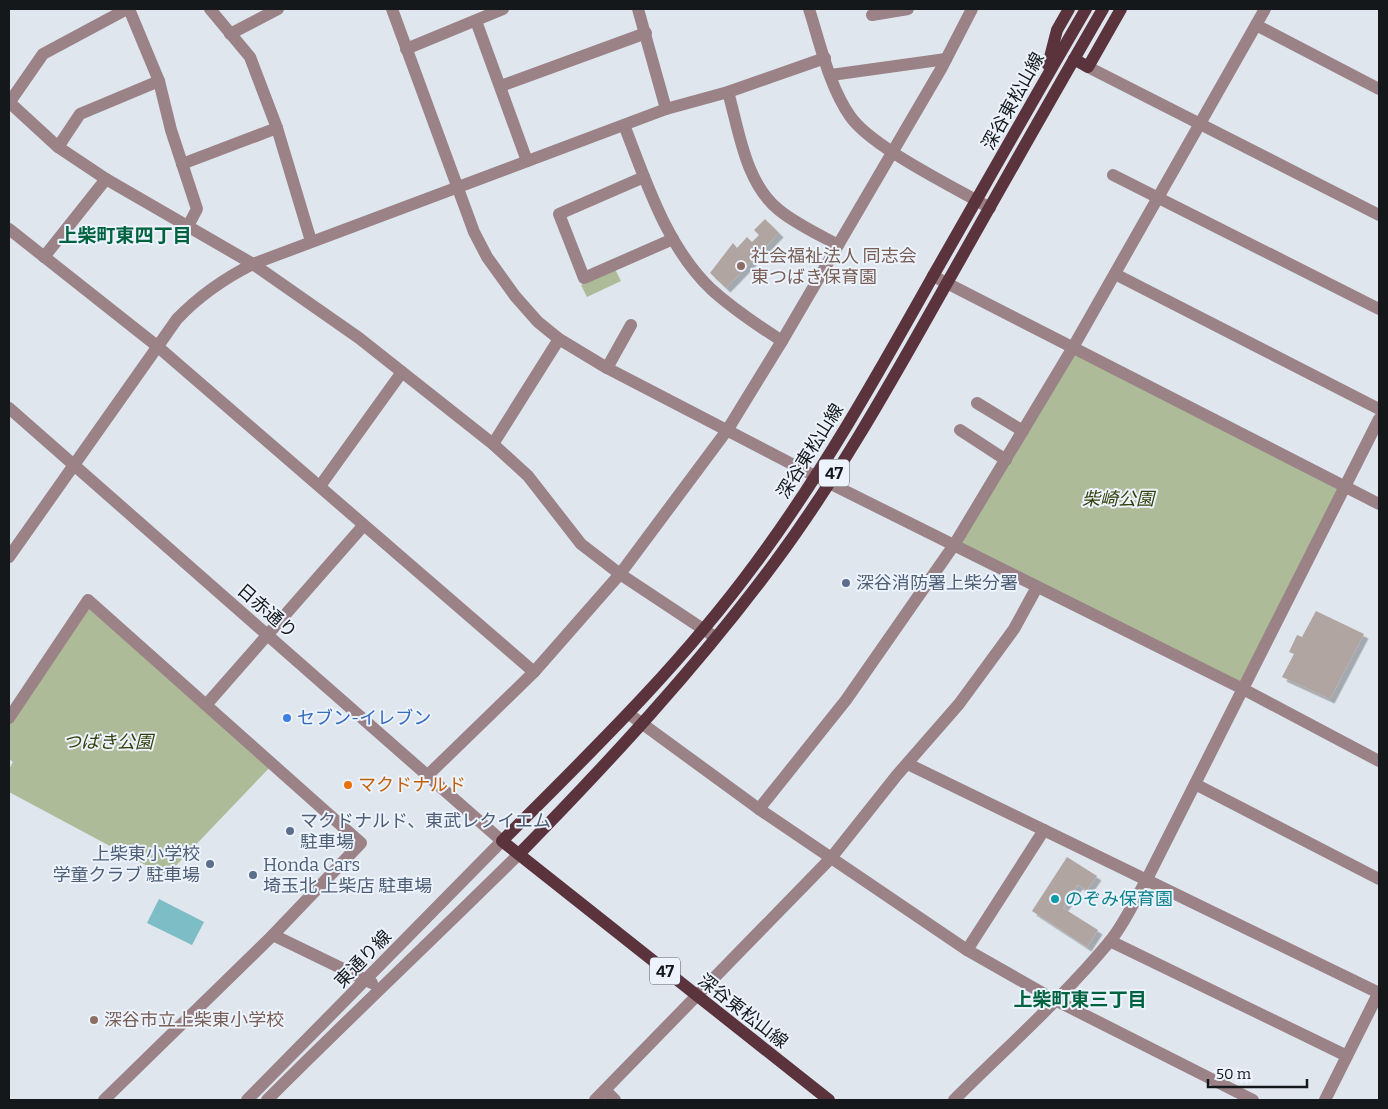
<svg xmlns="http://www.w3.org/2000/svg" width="1388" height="1109" viewBox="0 0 1388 1109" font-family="Bitter,'Noto Sans JP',serif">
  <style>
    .green { fill: #aebb98 }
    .water { fill: #7cbdc6 }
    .building { fill: #b0a5a1; filter: url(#shadow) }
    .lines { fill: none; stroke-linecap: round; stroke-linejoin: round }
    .minor { stroke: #9a8287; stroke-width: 12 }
    .major { stroke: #5a333d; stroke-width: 12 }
    .education-dot { fill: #8d6e63; stroke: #ecf3fc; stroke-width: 2 }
    .service-dot { fill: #5c6f8a; stroke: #ecf3fc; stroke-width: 2 }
    .shop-dot { fill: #3f7fe0; stroke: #ecf3fc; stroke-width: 2 }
    .food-dot { fill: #e8710a; stroke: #ecf3fc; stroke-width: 2 }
    .culture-dot { fill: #0f9aa8; stroke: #ecf3fc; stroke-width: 2 }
    .labels { text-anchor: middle; stroke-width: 4; stroke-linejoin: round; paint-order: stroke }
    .shield { fill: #ecf3fc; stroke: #565a5e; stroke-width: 1 }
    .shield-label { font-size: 16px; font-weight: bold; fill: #15181b }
    .street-label { font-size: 18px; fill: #15181b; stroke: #ecf3fc }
    .education-label { font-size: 18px; fill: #785e54; stroke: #ecf3fc; text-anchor: start }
    .park-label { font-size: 18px; font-style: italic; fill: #33410b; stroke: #ecf3fc }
    .service-label { font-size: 18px; fill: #4e5e75; stroke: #ecf3fc; text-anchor: start }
    .shop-label { font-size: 18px; fill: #366cbe; stroke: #ecf3fc; text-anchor: start }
    .food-label { font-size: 18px; fill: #c56008; stroke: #ecf3fc; text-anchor: start }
    .culture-label { font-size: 18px; fill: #0d838f; stroke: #ecf3fc; text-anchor: start }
    .neighbourhood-label { font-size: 19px; font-weight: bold; fill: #006340; stroke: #ecf3fc }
  </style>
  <defs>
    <filter id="shadow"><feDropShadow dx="4.5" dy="4.5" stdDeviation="0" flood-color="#0004"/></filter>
  </defs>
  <rect width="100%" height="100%" fill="#dfe6ee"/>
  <g class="green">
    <polygon points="615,269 621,281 587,297 581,285"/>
    <polygon points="1072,349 1345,487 1243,689 954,545"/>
    <polygon points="89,605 271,766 166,876 9,792 9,769 13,762 9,759 9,722"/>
  </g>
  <polygon class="water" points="159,899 204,922 192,945 147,923"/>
  <g class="building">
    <polygon points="765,219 779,233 726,288 710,273 733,243 737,248 747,237 752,242 759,235 754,230"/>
    <polygon points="1316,611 1364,634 1330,699 1282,677 1294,654 1289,652 1297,635 1302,637"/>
    <polygon points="1067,857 1097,876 1087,890 1078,885 1063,908 1098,930 1087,947 1032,911"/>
  </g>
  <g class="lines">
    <g class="minor">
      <polyline points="129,9 159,81 171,130 197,209 188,226"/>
      <polyline points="210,9 250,57 277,128 311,241"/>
      <polyline points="392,9 474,232 487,257 515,296 538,322 559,339 607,368 815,476 1243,689 1379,761"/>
      <polyline points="638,9 666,109"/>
      <path d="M 809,9 C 820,43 829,86 850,116 C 871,147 954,187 990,208"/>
      <polyline points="872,15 908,9"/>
      <polyline points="476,21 527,161"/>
      <polyline points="1256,25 1379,89"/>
      <polyline points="230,34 278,9"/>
      <polyline points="406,49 503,9"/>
      <polyline points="1088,67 1379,215"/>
      <polyline points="831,75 946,59"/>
      <polyline points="501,86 646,33"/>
      <path d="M 728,92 C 739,130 745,183 779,210 C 796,224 818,234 838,245"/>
      <polyline points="9,102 58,147 106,179 253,264 359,338 493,444 528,476 581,544 620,574 715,637"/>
      <polyline points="9,103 43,54 127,9"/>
      <path d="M 624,125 C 646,181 666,246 711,289 C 733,309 757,325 782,341"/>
      <polyline points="58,147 80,114 159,81"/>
      <polyline points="182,164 277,128"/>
      <polyline points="1113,175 1379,309"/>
      <polyline points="644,177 559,214 584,278 673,239"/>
      <polyline points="9,229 157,346 534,672"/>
      <polyline points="44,257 106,179"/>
      <polyline points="1115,274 1379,409"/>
      <polyline points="933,276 1379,504"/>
      <polyline points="607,368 631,325"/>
      <polyline points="977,403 1023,431"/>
      <polyline points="9,408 502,841 247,1100"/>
      <polyline points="960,430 1006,460"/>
      <polyline points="493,444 559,339"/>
      <polyline points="320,486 402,372"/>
      <path d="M 9,557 L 177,319 C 200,295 223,279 253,264 L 666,109 L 728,92 L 825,58"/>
      <polyline points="206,705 363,526"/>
      <polyline points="629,714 759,809 967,950 1055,1000 1253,1100"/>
      <polyline points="9,718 88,600 361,843 273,935 104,1100"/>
      <polyline points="908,764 1379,993"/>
      <polyline points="428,775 534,672 620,574 728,429 782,341 941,69 972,9"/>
      <polyline points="1195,784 1379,879"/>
      <polyline points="759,809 846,700 954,545 1072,349 1265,9"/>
      <polyline points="273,935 372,983"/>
      <polyline points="1110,941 1347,1056"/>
      <polyline points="967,950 1044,830"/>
      <polyline points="605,1090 615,1100"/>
      <path d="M 267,1100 C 350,1017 435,937 519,854"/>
      <polyline points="595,1100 831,858 897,775 959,704 1014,629 1037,587"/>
      <path d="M 954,1100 C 1006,1048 1063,998 1110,941 C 1125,923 1135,899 1147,879 L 1379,419"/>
      <polyline points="1325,1100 1379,992"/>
    </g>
    <g class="major">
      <polyline points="1074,59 1088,67 1121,9"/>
      <polyline points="1048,65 1057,30 1069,9"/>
      <path d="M 519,854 C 609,762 698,666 775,562 C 835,481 885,393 934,306 C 990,207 1046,107 1103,9"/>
      <path d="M 829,1100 L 502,841 C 591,752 680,666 755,564 C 822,474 878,374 933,276 C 984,187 1034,98 1086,9"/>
    </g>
  </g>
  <g class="education-dot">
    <circle cx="741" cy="266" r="5"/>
    <circle cx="94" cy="1020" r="5"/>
  </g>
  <g class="service-dot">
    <circle cx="846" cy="583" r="5"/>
    <circle cx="290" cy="831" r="5"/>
    <circle cx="210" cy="864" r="5"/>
    <circle cx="253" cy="875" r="5"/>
  </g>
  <circle class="shop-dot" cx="287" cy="718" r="5"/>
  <circle class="food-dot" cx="348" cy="785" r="5"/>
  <circle class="culture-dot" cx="1055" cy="899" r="5"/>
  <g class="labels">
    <g class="shield">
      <rect x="819" y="459.5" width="30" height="27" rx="4"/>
      <rect x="650" y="957.5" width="30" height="27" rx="4"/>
    </g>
    <g class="shield-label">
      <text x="834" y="479">47</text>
      <text x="665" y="977">47</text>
    </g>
    <g class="street-label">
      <text transform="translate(1013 101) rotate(-61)" y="6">深谷東松山線</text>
      <text transform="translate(810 451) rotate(-58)" y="6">深谷東松山線</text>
      <text transform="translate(267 611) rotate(41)" y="6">日赤通り</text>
      <text transform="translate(363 959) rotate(-46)" y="6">東通り線</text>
      <text transform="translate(743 1011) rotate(38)" y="6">深谷東松山線</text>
    </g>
    <g class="education-label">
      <text x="751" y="262">社会福祉法人 同志会<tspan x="751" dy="21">東つばき保育園</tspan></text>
      <text x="104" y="1026">深谷市立上柴東小学校</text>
    </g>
    <g class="park-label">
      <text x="1118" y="505">柴崎公園</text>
      <text x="108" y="748">つばき公園</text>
    </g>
    <g class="service-label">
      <text x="856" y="589">深谷消防署上柴分署</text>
      <text x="300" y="827">マクドナルド、東武レクイエム<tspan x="300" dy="21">駐車場</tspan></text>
      <text x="200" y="860" text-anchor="end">上柴東小学校<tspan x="200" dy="21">学童クラブ 駐車場</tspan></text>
      <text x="263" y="871">Honda Cars<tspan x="263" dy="21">埼玉北 上柴店 駐車場</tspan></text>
    </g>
    <g class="shop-label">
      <text x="297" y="724">セブン-イレブン</text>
    </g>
    <g class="food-label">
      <text x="358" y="791">マクドナルド</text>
    </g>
    <g class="culture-label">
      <text x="1065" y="905">のぞみ保育園</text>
    </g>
    <g class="neighbourhood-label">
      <text x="125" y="242">上柴町東四丁目</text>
      <text x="1080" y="1006">上柴町東三丁目</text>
    </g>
  </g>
  <rect width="1388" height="1109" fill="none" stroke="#15181b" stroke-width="20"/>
  <path d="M1208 1079v8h99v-8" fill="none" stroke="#15181b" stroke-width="2.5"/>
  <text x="1216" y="1079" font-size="15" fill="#15181b" stroke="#ecf3fc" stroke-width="4" paint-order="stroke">50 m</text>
</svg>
